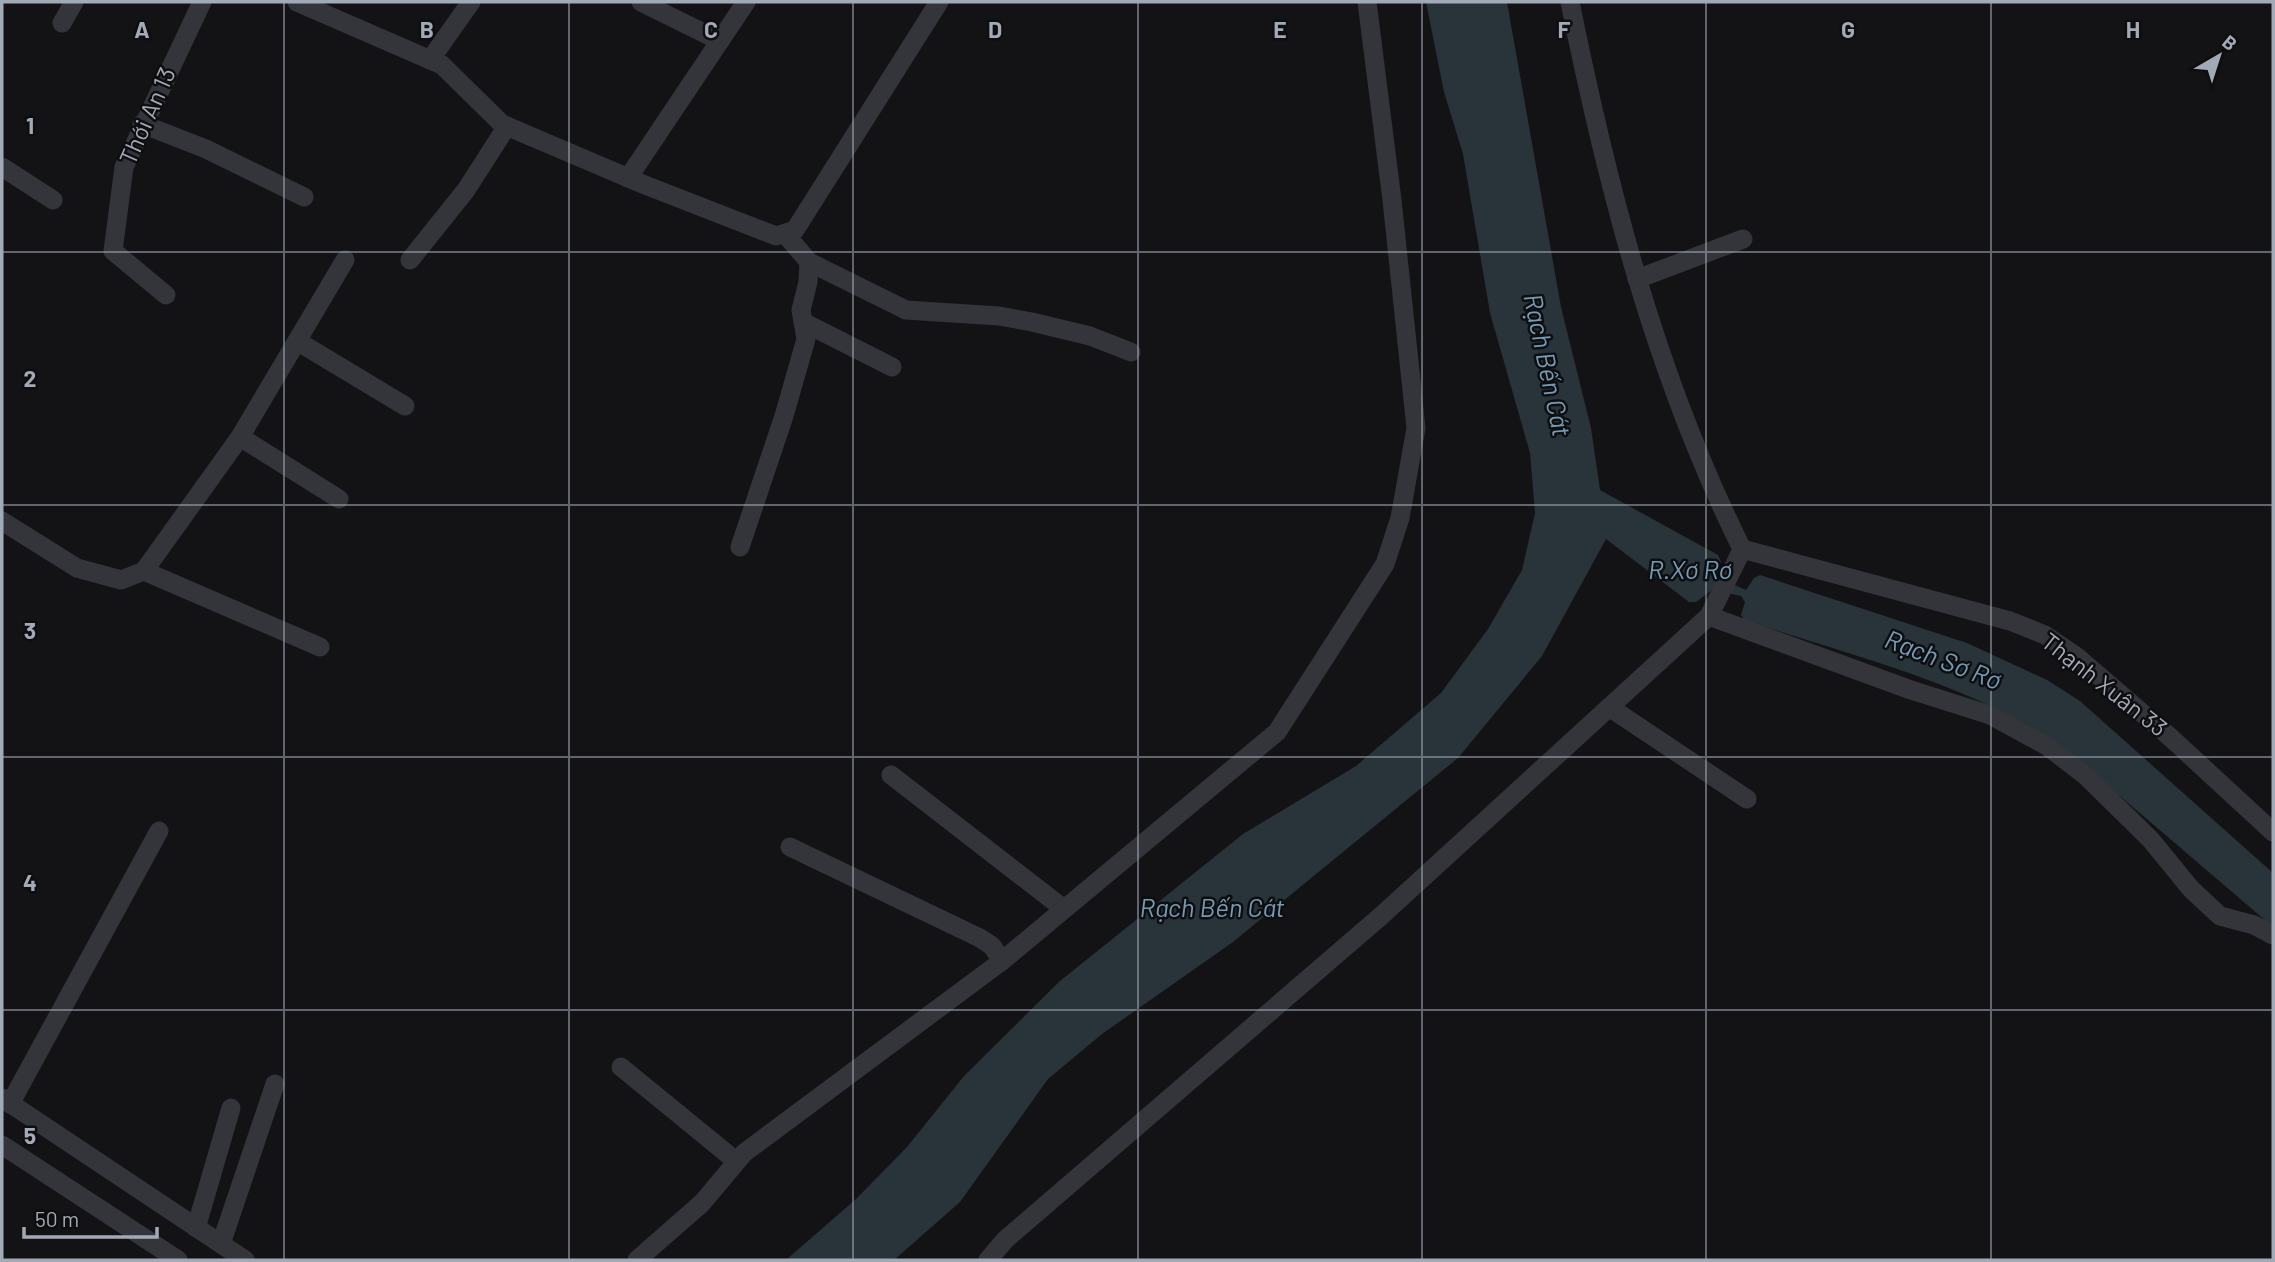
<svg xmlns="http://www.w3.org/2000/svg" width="2275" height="1262" viewBox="0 0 2275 1262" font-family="Barlow,sans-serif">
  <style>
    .water { fill: #28333a }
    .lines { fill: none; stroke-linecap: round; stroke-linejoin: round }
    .minor { stroke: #34353b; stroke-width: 19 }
    .grid { fill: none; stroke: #a3aab7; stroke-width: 2; stroke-opacity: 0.55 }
    .labels { text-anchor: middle; stroke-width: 5; stroke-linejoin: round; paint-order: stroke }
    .street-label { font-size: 24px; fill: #a3aab7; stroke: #0e0e10 }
    .water-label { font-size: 26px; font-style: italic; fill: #769bb6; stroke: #0e0e10 }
    .grid-label { font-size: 23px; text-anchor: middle; font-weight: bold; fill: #a3aab7; stroke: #0e0e10; stroke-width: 5; stroke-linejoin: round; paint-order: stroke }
  </style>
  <rect width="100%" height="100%" fill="#131315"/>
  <path class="water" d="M 1426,2 L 1507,2 L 1561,307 L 1591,428 L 1600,490 L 1718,555 L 1721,562 L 1718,572 L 1721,579 L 1746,590 L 1754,578 L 1760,575 L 1967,643 L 2047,680 L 2080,701 L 2273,873 L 2273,927 L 2058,743 C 1964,682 1850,655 1744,620 L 1741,615 L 1745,602 L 1741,596 L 1712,590 L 1696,602 L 1689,602 L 1606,539 L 1542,656 L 1458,758 L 1233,942 L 1102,1034 L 1048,1079 L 960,1202 L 894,1260 L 786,1260 L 856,1199 L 907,1147 L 964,1076 L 1060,981 L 1243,834 L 1356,766 L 1441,693 L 1488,629 L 1522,570 L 1535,513 L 1530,453 L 1490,313 L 1463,154 L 1444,92 Z"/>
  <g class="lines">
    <g class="minor">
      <polyline points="297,2 442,65 502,124 645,185 776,236 795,230 939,2"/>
      <polyline points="641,2 720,41"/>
      <polyline points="62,23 74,2"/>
      <polyline points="430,60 471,2"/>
      <polyline points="142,124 206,149 304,197"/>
      <polyline points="2,167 53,200"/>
      <polyline points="628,178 746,2"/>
      <polyline points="410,260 466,190 507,126"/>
      <polyline points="809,262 906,310 999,316 1032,322 1090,336 1131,352"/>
      <polyline points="1637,279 1743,239"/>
      <polyline points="166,295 113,251 124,167 202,2"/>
      <polyline points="803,322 892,367"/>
      <polyline points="297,341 405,406"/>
      <polyline points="240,437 339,499"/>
      <polyline points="2,521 77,568 121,580 144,571 240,437 345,260"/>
      <polyline points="740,547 784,416 806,339 801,310 808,282 809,262 786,235"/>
      <polyline points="1742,549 2010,621 2045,635 2076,656 2170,737 2273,832"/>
      <polyline points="144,571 320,647"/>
      <polyline points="1709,616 1911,690 1990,715 2047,746 2086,776 2151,840 2191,889 2220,916 2254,925 2273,935"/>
      <polyline points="1609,707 1747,799"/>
      <polyline points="891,775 1064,909"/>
      <polyline points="790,847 980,938 992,946 1002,961"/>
      <polyline points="621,1067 736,1161"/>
      <polyline points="2,1098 245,1260"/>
      <polyline points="10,1104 159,831"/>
      <polyline points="2,1145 178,1260"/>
      <polyline points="196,1228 231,1108"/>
      <polyline points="221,1244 275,1084"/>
      <polyline points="637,1260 702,1203 744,1153 1002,961 1277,732 1385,564 1400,518 1416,428 1392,200 1367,2"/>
      <path d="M 988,1260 L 1005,1240 L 1381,916 L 1709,616 L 1740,554 L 1742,549 C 1656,376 1608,190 1570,2"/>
    </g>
  </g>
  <path class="grid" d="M 284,2 L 284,1260M 569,2 L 569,1260M 853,2 L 853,1260M 1138,2 L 1138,1260M 1422,2 L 1422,1260M 1706,2 L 1706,1260M 1991,2 L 1991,1260M 2,252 L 2273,252M 2,505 L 2273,505M 2,757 L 2273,757M 2,1010 L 2273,1010"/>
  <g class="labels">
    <g class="street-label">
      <text transform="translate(148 116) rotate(-66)" y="8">Thới An 13</text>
      <text transform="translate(2104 685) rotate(38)" y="8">Thạnh Xuân 33</text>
    </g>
    <g class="water-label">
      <text transform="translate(1547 365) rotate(78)" y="9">Rạch Bến Cát</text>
      <text x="1690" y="579">R.Xơ Rơ</text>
      <text transform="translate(1943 660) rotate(21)" y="9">Rạch Sơ Rơ</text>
      <text x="1212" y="917">Rạch Bến Cát</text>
    </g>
  </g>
  <g class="grid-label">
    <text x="142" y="38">A</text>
    <text x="427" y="38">B</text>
    <text x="711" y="38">C</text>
    <text x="995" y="38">D</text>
    <text x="1280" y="38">E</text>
    <text x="1564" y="38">F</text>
    <text x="1848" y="38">G</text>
    <text x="2133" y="38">H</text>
    <text x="30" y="134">1</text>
    <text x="30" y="387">2</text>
    <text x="30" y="639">3</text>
    <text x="30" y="891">4</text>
    <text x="30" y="1144">5</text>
  </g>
  <rect width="2275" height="1262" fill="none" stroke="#a3aab7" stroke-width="7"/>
  <g transform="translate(2219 56) rotate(39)" stroke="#0e0e10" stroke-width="5" paint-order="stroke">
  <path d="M0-5L12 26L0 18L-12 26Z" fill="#a3aab7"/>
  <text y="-10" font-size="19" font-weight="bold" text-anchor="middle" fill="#a3aab7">B</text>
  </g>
  <path d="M24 1227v10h133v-10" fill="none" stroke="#a3aab7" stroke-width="3.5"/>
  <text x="35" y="1227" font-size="21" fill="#a3aab7" stroke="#0e0e10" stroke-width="5" paint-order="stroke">50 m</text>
</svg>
